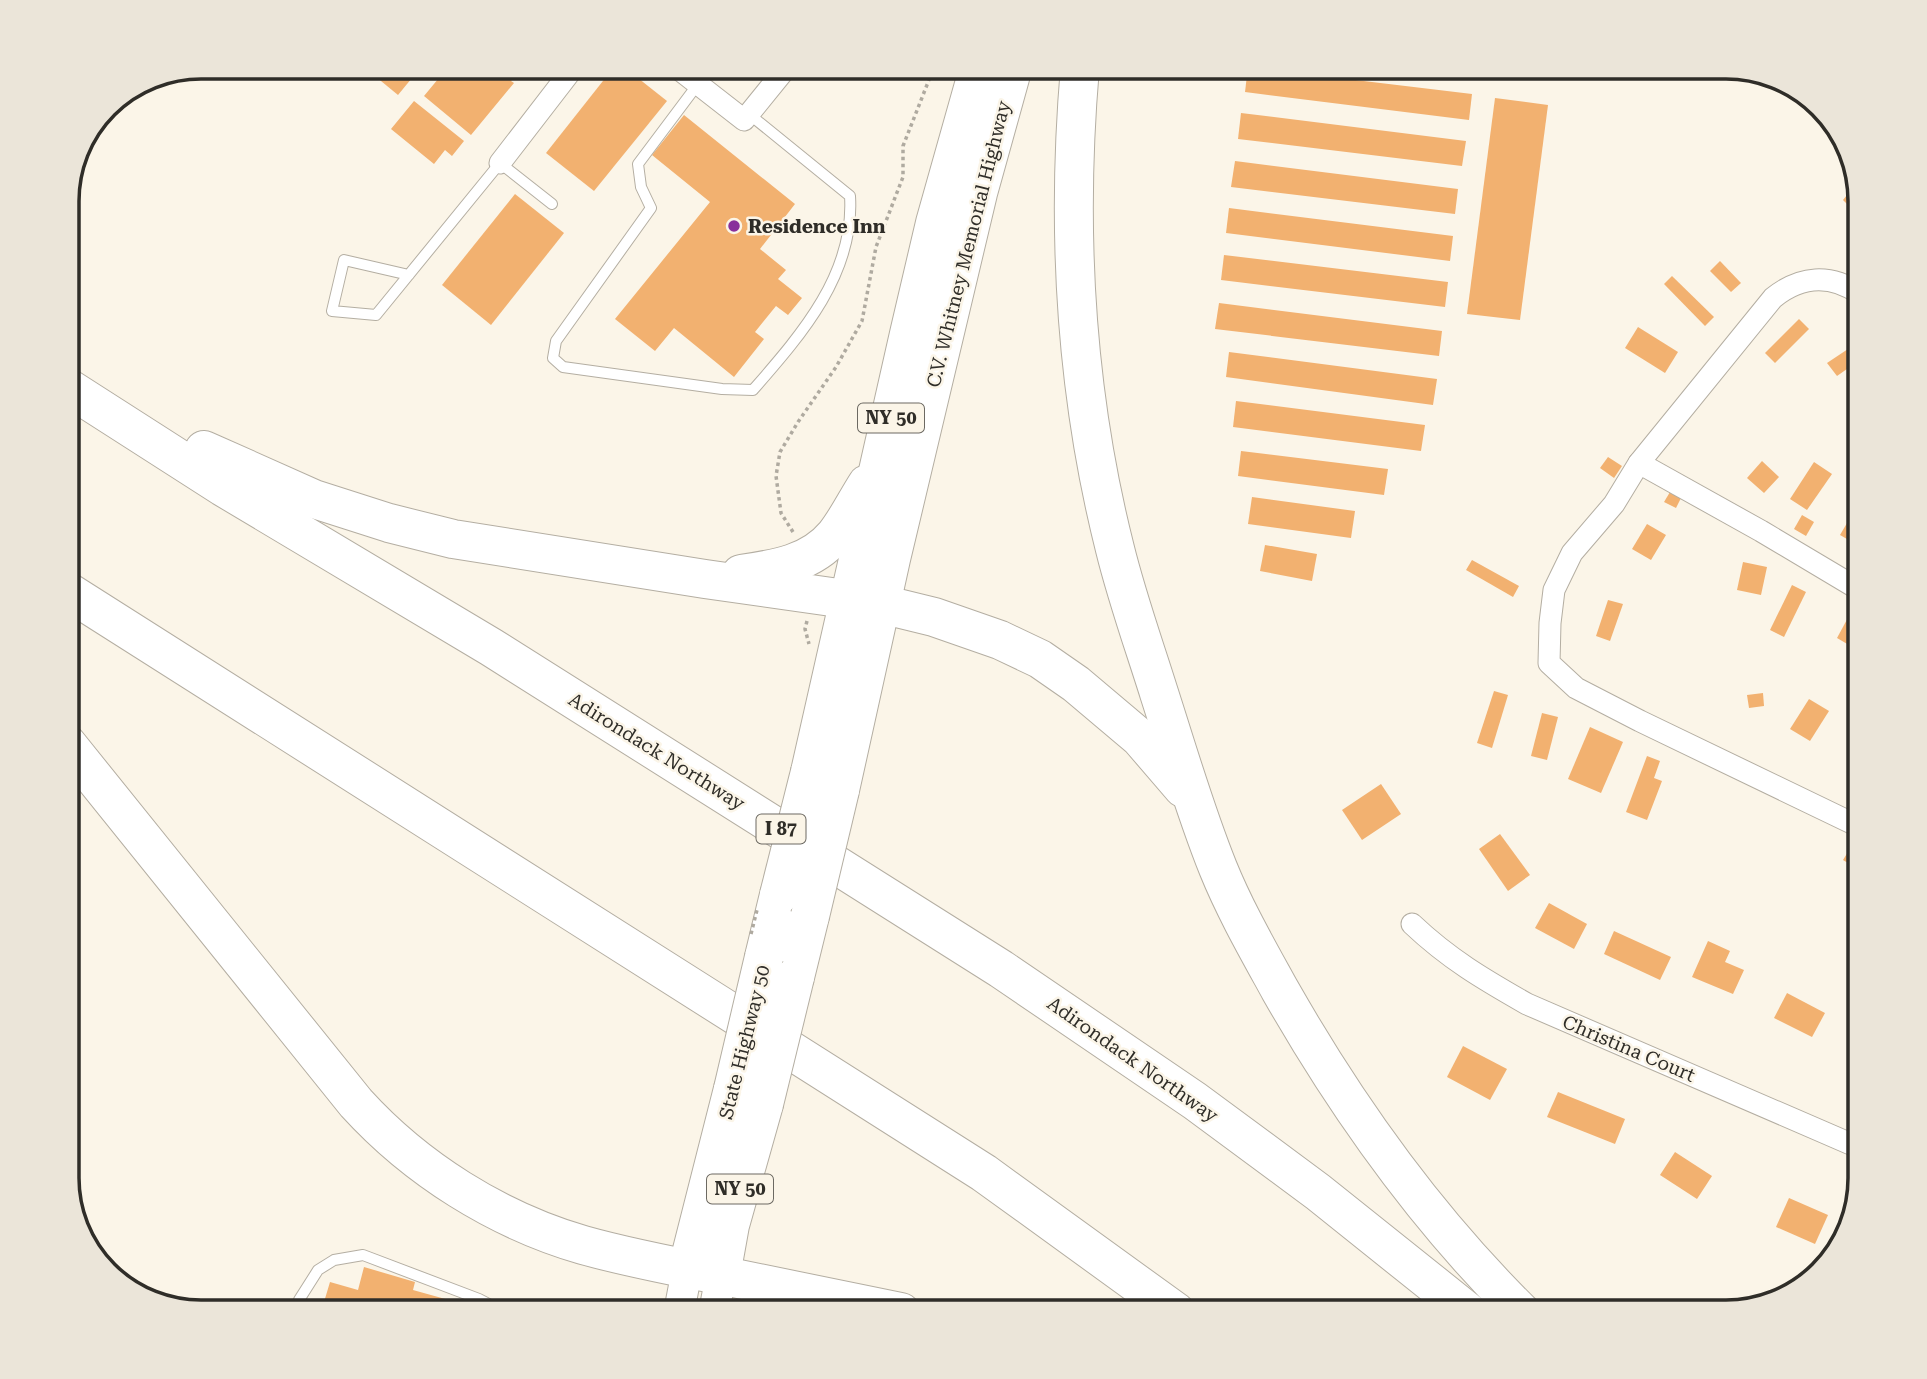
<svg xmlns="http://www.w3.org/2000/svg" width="1927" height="1379" viewBox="0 0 1927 1379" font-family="'Roboto Serif',serif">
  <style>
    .building { fill: #f2b170 }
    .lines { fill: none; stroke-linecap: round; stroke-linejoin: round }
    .lane-casing { stroke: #b4aea2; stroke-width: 12 }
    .street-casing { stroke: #b4aea2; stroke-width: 23 }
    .secondary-casing { stroke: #b4aea2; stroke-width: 32 }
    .highway-casing { stroke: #b4aea2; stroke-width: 40 }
    .path { stroke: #afaaa0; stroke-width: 3.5; stroke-dasharray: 3.5 3.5; stroke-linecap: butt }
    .lane { stroke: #fff; stroke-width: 10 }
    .street { stroke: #fff; stroke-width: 21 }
    .secondary { stroke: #fff; stroke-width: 30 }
    .highway { stroke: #fff; stroke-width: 38 }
    .highway-bridge-casing { stroke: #b4aea2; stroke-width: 40; stroke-linecap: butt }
    .path-bridge { stroke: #afaaa0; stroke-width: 3.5; stroke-dasharray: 3.5 3.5; stroke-linecap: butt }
    .highway-bridge { stroke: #fff; stroke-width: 38 }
    .poi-dot { fill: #892f9b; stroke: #fbf5e8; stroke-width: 2.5 }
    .labels { text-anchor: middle; stroke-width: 5; stroke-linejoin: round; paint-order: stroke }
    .shield { fill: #fbf5e8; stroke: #6c6962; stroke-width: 2 }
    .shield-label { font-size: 18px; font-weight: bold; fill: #2f2d28 }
    .poi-label { font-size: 19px; font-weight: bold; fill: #2f2d28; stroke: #fbf5e8; text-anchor: start }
    .street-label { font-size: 19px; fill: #2f2d28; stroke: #fbf5e8 }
    .rim { fill: none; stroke: #2f2d28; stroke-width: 3.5 }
  </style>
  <rect width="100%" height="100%" fill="#fbf5e8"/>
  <g class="building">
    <polygon points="364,67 421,67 398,95"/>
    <polygon points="448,67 523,67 511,81 514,83 471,135 424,96"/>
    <polygon points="614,67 624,67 667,101 594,191 546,153"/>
    <polygon points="1248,67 1472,94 1469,120 1245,92"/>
    <polygon points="1437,67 1468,67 1468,72"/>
    <polygon points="1495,98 1548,105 1520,320 1467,314"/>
    <polygon points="414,101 464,141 452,156 445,150 434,164 391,129"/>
    <polygon points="1241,113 1466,141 1462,166 1238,139"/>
    <polygon points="684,115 795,204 760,249 786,270 778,279 802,298 788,315 776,306 755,332 764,339 734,377 674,328 655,351 615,319 710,202 652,155"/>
    <polygon points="1235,161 1458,189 1455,214 1231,187"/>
    <polygon points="1855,185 1860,204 1854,211 1843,200"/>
    <polygon points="515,194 564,233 491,325 442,285"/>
    <polygon points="1229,208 1453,236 1450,261 1226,233"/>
    <polygon points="1224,255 1448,282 1445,307 1221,280"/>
    <polygon points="1720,261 1741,283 1731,292 1710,271"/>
    <polygon points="1672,276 1714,317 1705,326 1664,284"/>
    <polygon points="1219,303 1442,331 1439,356 1215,329"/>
    <polygon points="1799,319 1809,329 1775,363 1765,353"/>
    <polygon points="1638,327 1678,352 1665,373 1625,348"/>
    <polygon points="1848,349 1857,362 1837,376 1827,363"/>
    <polygon points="1229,352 1437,379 1433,405 1226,377"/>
    <polygon points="1236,401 1425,425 1421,451 1233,427"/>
    <polygon points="1860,403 1860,422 1851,412"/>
    <polygon points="1241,451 1388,469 1384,495 1238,476"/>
    <polygon points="1608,457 1622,466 1614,478 1600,468"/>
    <polygon points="1762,461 1779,477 1764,493 1747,478"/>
    <polygon points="1814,462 1832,474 1807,510 1790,499"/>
    <polygon points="1670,492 1681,498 1676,508 1664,502"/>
    <polygon points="1252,497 1355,511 1351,538 1248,524"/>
    <polygon points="1860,501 1860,533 1854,543 1840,535"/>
    <polygon points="1802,515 1814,522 1806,536 1794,529"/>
    <polygon points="1647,524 1666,535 1651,560 1632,549"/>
    <polygon points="1265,545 1317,554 1312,581 1260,571"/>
    <polygon points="1472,560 1519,586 1513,597 1466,570"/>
    <polygon points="1743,562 1767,567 1761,595 1737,590"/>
    <polygon points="1792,585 1806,592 1784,637 1770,630"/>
    <polygon points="1608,600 1623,604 1610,641 1596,636"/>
    <polygon points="1850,614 1860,620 1860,625 1849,645 1837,638"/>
    <polygon points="1494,691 1508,695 1492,748 1477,743"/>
    <polygon points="1763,693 1764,706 1749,708 1747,695"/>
    <polygon points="1809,699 1829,711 1810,741 1790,729"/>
    <polygon points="1542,713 1558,717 1547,760 1531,756"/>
    <polygon points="1590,727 1623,742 1601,793 1568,779"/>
    <polygon points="1647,756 1660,761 1654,778 1662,781 1647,820 1626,812"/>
    <polygon points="1381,784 1401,814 1362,840 1342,810"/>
    <polygon points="1500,834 1530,875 1508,891 1479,849"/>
    <polygon points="1854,842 1860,845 1860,860 1858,858 1853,866 1843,860"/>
    <polygon points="1549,903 1587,924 1574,949 1535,928"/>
    <polygon points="1614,931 1671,957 1660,980 1604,954"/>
    <polygon points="1708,941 1730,951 1725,962 1744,970 1733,994 1692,977"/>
    <polygon points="1787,993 1825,1013 1812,1037 1774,1018"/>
    <polygon points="1463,1046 1507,1069 1490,1100 1447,1077"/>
    <polygon points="1558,1092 1625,1119 1615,1144 1547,1117"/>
    <polygon points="1675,1152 1712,1176 1697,1199 1660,1175"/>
    <polygon points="1789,1198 1828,1215 1815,1244 1776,1227"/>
    <polygon points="364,1267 415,1282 413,1290 456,1302 453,1312 321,1312 330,1282 358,1290"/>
  </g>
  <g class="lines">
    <defs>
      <g id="lane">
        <path d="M 698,84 L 638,164 L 641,187 L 651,208 L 556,341 L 553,358 L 563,367 L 722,389 L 753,390 C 801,335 855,274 850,196 L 749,114"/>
        <polyline points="409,275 344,260 332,311 376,315 500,163 552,204"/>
        <polyline points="300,1312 299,1300 318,1270 334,1260 363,1255 479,1299 504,1312"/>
      </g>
      <g id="street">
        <polyline points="676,67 744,120 787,67"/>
        <polyline points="500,163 574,67"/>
        <path d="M 1860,294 C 1830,273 1800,276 1773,298 L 1639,463 L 1614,504 L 1572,553 L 1554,590 L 1550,623 L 1549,663 L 1576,688 L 1640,721 L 1860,827"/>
        <polyline points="1639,463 1761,531 1860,590"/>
        <path d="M 1412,924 C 1449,959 1483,979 1527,1004 L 1860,1148"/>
      </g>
      <g id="secondary">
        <polyline points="679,1312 687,1270"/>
        <polyline points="714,1312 721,1275"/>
      </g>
      <g id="highway">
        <path d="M 1080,67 C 1066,229 1075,391 1115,549 C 1127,598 1144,645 1159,693 C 1178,752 1195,811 1218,868 C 1235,910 1258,950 1280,990 C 1346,1106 1426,1218 1521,1312"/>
        <polyline points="67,387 223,487 491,647 1001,969 1195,1101 1318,1192 1468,1312"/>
        <polyline points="204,450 314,499 389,523 453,539 705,579 881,604 934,617 1000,640 1040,659 1076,684 1140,738 1183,788"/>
        <path d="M 741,574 C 775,569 811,564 835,535 C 847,520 856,501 867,484"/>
        <polyline points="67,591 984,1173 1176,1312"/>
        <path d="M 67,744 L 356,1103 C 416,1169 497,1220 583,1245 C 629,1258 677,1267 724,1276 C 783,1288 842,1300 901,1312"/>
        <polyline points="810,772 909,334 935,223 979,67"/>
        <polyline points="840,790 891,559 978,193 1013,67"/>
        <polyline points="764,957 779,895"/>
        <polyline points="795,977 810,916"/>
        <polyline points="687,1270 733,1089"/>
        <polyline points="721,1275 730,1225 764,1104"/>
      </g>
    </defs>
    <use href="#lane" class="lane-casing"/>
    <use href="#street" class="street-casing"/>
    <use href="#secondary" class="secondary-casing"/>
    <use href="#highway" class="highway-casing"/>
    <g class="path">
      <polyline points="793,532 781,513 776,476 780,452 798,422 836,367 862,321 876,247 903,177 903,146 934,67"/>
      <polyline points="807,621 805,629 809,644"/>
    </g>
    <use href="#lane" class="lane"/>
    <use href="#street" class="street"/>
    <use href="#secondary" class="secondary"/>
    <use href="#highway" class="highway"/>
    <defs>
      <g id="highway-bridge">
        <polyline points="779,895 810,772"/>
        <polyline points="810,916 840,790"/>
        <polyline points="733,1089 764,957"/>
        <polyline points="764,1104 795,977"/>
      </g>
    </defs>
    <use href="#highway-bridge" class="highway-bridge-casing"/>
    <polyline class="path-bridge" points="751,934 757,910"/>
    <use href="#highway-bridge" class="highway-bridge"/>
  </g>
  <circle class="poi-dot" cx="734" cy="226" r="7"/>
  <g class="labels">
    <g class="shield">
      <rect x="858" y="403.5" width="66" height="29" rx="5"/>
      <rect x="756.5" y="814.5" width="49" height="29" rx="5"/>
      <rect x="707" y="1174.5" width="66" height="29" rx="5"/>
    </g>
    <g class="shield-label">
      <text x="891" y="424">NY 50</text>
      <text x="781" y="835">I 87</text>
      <text x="740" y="1195">NY 50</text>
    </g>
    <g class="poi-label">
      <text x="748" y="233">Residence Inn</text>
    </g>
    <g class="street-label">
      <text transform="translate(968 244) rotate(-76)" y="7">C.V. Whitney Memorial Highway</text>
      <text transform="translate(657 751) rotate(32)" y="7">Adirondack Northway</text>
      <text transform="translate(744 1042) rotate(-76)" y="7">State Highway 50</text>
      <text transform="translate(1629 1048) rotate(23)" y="7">Christina Court</text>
      <text transform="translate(1133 1059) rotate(35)" y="7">Adirondack Northway</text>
    </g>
  </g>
  <path d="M0 0H1927V1379H0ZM201 79H1726A122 122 0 0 1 1848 201V1178A122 122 0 0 1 1726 1300H201A122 122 0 0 1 79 1178V201A122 122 0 0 1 201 79Z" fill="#ebe5d9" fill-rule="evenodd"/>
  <path class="rim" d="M201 79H1726A122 122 0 0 1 1848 201V1178A122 122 0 0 1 1726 1300H201A122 122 0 0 1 79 1178V201A122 122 0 0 1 201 79Z"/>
</svg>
